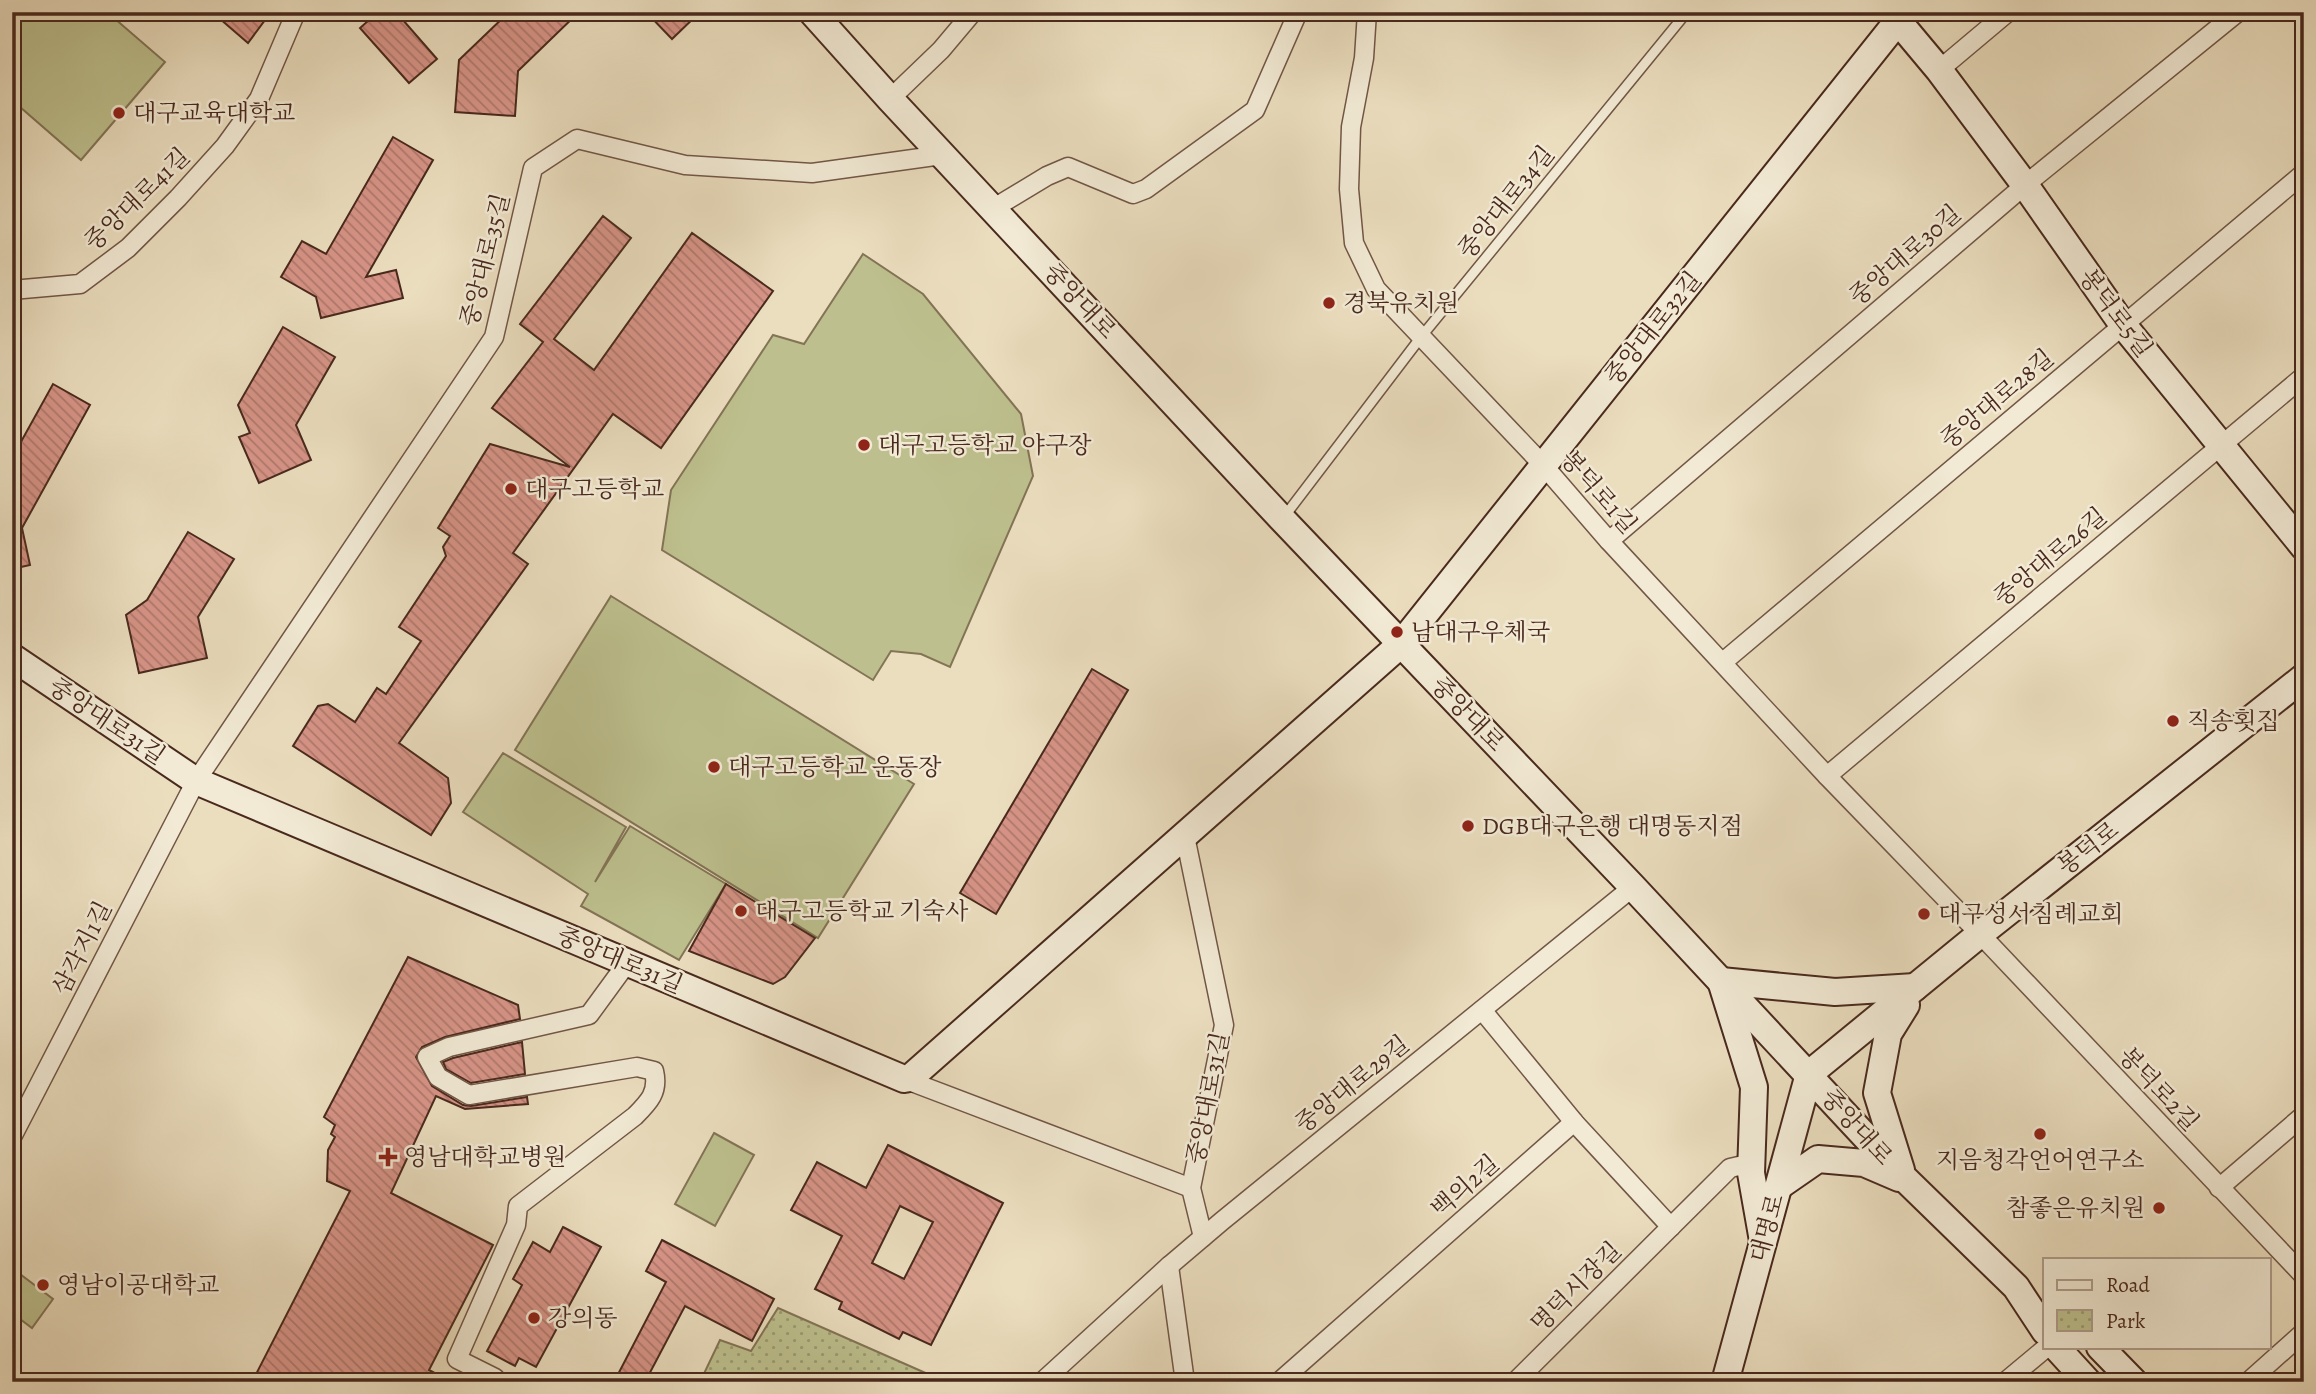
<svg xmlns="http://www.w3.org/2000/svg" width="2316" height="1394" viewBox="0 0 2316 1394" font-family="Alegreya,'Noto Serif KR',serif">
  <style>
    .grass { fill: #bdc08e; stroke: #837456; stroke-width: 2 }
    .park { fill: url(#park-dots); stroke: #837456; stroke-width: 2 }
    .building { fill: url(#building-back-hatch); stroke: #49291d; stroke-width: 2; fill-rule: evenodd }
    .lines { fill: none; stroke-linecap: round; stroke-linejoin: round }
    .lane-casing { stroke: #725646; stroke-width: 12 }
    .street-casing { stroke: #725646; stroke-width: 21 }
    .secondary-casing { stroke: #49291d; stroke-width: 30 }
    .lane { stroke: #f2ead5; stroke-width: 9 }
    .street { stroke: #f2ead5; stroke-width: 18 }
    .secondary { stroke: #f2ead5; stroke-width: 26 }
    .poi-dot { fill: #8f2418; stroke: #f2ead5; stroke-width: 2.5 }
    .labels { text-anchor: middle; stroke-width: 5; stroke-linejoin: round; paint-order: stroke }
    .poi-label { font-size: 24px; fill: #49291d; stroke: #f2ead5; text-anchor: start }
    .street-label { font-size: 24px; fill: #49291d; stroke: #f2ead5 }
  </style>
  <defs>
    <pattern id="park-dots" width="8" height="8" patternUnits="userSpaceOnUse" patternTransform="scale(1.75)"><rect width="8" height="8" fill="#bdc08e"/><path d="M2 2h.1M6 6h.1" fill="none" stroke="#9c9c73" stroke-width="1.8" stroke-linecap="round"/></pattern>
    <pattern id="building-back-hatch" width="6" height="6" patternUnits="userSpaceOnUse" patternTransform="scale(1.75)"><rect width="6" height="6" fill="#d79487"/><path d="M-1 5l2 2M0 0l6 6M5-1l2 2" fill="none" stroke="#b0796e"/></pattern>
  </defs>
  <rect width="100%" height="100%" fill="#ebdebf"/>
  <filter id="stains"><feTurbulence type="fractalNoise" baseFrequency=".00286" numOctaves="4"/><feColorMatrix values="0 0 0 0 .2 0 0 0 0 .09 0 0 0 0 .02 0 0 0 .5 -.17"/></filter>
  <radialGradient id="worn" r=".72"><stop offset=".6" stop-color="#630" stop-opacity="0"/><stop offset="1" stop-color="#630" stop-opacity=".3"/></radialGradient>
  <g class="grass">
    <polygon points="12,12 107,12 165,62 81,160 12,100"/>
    <polygon points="863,254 923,294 1021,414 1033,476 950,667 921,654 891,651 873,680 662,550 671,490 773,335 804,344"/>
    <polygon points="611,596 914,784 818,938 515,750"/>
    <polygon points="503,753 626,827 595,882 630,826 726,884 679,960 581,906 588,894 463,812"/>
    <polygon points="714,1133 754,1155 715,1226 675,1204"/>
    <polygon points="12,1268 53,1299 32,1328 12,1313"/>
  </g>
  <polygon class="park" points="778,1308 946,1382 700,1382 720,1340 751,1351"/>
  <g class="building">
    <polygon points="212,12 271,12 248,43"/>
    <polygon points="378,12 396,12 437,59 409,83 360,28"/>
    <polygon points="509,12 579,12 518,71 515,116 455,112 459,60"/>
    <polygon points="646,12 700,12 672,39"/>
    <polygon points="393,137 433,160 366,277 396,270 403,298 321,318 316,297 281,277 302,241 326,254"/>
    <polygon points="603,216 631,238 554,339 594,370 692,233 773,291 661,448 613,414 513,553 528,564 399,743 448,778 451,803 431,835 293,746 318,706 328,704 355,722 377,688 386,694 421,641 399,627 446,556 443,547 450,536 438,528 490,444 570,467 492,408 543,342 520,324"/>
    <polygon points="283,327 335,357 296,425 311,460 259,483 239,437 250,433 238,405"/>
    <polygon points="53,384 90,405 22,528 30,565 12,569 12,458"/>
    <polygon points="188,532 234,559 198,617 207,658 139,673 126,615 147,600"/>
    <polygon points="1092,669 1128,690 996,914 960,893"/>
    <polygon points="726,884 815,938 785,977 773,984 689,951"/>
    <polygon points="408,957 518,1005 520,1019 445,1037 422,1047 416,1057 432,1086 463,1105 471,1106 527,1097 528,1104 465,1109 436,1096 391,1193 493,1245 429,1370 451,1382 252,1382 350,1191 327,1181 328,1150 335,1137 331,1134 335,1125 324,1117"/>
    <polygon points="522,1042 525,1074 471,1083 446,1069 443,1062 453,1058"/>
    <path d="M 888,1145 L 1003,1203 L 931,1345 L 903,1332 L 899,1339 L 839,1309 L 842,1302 L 815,1289 L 842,1236 L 791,1210 L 817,1162 L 866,1188 ZM 900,1206 L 933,1222 L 904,1279 L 872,1263 Z"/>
    <polygon points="563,1227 601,1247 536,1367 519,1358 515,1366 487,1351 522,1285 513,1279 533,1242 550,1252"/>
    <polygon points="662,1240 774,1299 752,1341 685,1306 645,1382 614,1382 666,1282 646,1271"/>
  </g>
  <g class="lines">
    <defs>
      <polyline id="lane" points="1284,517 1421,337 1687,12"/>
      <g id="street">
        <polyline points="1367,12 1364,58 1351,127 1349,189 1354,243 1376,289 1544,466 1609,541 1827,776 1980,934 2304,1276"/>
        <polyline points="1939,70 2008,12"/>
        <polyline points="890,99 941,50 973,12"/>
        <polyline points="994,208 1047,176 1068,167 1133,194 1146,189 1255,110 1298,12"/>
        <polyline points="12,290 80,284 128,248 178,198 225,146 259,99 296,12"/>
        <polyline points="1609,541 2025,185 2238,12"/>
        <polyline points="1723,662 2304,173"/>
        <polyline points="1827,776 2304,376"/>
        <polyline points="1185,836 1224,1025 1191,1188 1203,1237"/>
        <polyline points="1482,1010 1574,1122 1671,1227"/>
        <polyline points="904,1079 1191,1188"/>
        <polyline points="12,1137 196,781 494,337 533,168 577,139 685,165 812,173 942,155"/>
        <polyline points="2219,1188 2304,1115"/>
        <polyline points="1169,1266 1185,1382"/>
        <path d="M 493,1382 L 495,1378 L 457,1359 L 516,1225 L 518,1206 L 635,1116 C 649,1102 659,1092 654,1071 L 637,1067 L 469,1095 L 438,1077 L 427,1057 L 449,1047 L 589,1015 L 627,963"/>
        <polyline points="1042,1382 1169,1266 1222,1221 1633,887"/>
        <polyline points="1279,1382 1574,1122"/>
        <polyline points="1515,1382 1730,1168 1752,1163"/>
        <polyline points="2005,1382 2047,1347"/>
        <polyline points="2248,1382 2304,1332"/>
      </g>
      <g id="secondary">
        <polyline points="812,12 890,99 1282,519 1633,887 1904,1178 2016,1287 2045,1331"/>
        <polyline points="1898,21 1939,70 2025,185 2123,325 2304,547"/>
        <polyline points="12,657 196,781 904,1079 910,1078 1401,644 1905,12"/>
        <polyline points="1809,1074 1980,934 2304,677"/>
        <polyline points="1901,1170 1877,1093 1888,1034 1906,1005"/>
        <polyline points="1779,1186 1818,1159 1864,1163 1899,1178"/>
        <polyline points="1763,1241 1751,1173 1754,1087 1721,981 1835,992 1915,987"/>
        <polyline points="2056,1347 2088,1382"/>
        <polyline points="2100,1347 2134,1382"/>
        <polyline points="1725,1382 1809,1074"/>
      </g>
    </defs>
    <use href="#lane" class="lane-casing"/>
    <use href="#street" class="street-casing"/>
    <use href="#secondary" class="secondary-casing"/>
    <use href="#lane" class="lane"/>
    <use href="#street" class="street"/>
    <use href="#secondary" class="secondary"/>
  </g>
  <g class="poi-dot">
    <circle cx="119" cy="113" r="7"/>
    <circle cx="1329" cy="303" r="7"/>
    <circle cx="864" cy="445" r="7"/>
    <circle cx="511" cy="489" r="7"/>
    <circle cx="1397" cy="632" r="7"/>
    <circle cx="2173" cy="721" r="7"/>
    <circle cx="714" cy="767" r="7"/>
    <circle cx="1468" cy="826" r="7"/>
    <circle cx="741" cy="911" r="7"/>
    <circle cx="1924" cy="914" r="7"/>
    <circle cx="2040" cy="1134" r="7"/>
    <path d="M384.5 1146.5h7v7h7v7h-7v7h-7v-7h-7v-7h7z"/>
    <circle cx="2159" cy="1208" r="7"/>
    <circle cx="43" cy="1285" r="7"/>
    <circle cx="534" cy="1318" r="7"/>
  </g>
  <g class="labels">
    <g class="poi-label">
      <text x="133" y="121">대구교육대학교</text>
      <text x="1343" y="311">경북유치원</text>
      <text x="878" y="453">대구고등학교 야구장</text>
      <text x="525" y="497">대구고등학교</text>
      <text x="1411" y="640">남대구우체국</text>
      <text x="2187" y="729">직송횟집</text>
      <text x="728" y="775">대구고등학교 운동장</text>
      <text x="1482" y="834">DGB대구은행 대명동지점</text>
      <text x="755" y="919">대구고등학교 기숙사</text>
      <text x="1938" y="922">대구성서침례교회</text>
      <text x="404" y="1165">영남대학교병원</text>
      <text x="2040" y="1168" text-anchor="middle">지음청각언어연구소</text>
      <text x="2145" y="1216" text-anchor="end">참좋은유치원</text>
      <text x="57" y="1293">영남이공대학교</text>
      <text x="548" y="1326">강의동</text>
    </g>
    <g class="street-label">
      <text transform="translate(137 199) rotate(-44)" y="8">중앙대로41길</text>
      <text transform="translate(1506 202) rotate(-51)" y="8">중앙대로34길</text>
      <text transform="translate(1905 255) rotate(-41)" y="8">중앙대로30길</text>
      <text transform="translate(485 260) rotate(-76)" y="8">중앙대로35길</text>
      <text transform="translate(1080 301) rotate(47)" y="8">중앙대로</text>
      <text transform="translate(2116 313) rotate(53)" y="8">봉덕로5길</text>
      <text transform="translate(1653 328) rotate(-51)" y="8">중앙대로32길</text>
      <text transform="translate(1997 399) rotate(-40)" y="8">중앙대로28길</text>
      <text transform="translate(1599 492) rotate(49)" y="8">봉덕로1길</text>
      <text transform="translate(2050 557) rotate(-40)" y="8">중앙대로26길</text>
      <text transform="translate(1468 714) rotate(46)" y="8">중앙대로</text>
      <text transform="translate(107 721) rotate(34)" y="8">중앙대로31길</text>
      <text transform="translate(2088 848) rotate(-38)" y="8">봉덕로</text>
      <text transform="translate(82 948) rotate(-63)" y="8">삼각지1길</text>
      <text transform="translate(620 960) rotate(23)" y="8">중앙대로31길</text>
      <text transform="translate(1352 1084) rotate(-39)" y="8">중앙대로29길</text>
      <text transform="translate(2159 1089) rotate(47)" y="8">봉덕로2길</text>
      <text transform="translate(1208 1098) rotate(-79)" y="8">중앙대로31길</text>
      <text transform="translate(1857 1127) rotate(48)" y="8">중앙대로</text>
      <text transform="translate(1465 1186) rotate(-41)" y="8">백의2길</text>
      <text transform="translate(1767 1228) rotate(-75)" y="8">대명로</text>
      <text transform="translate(1576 1287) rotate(-45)" y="8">명덕시장길</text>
    </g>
  </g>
  <rect width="2316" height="1394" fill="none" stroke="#ebdebf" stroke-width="42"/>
  <rect x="14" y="14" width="2288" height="1366" fill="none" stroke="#49291d" stroke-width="3.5"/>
  <rect x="21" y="21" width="2274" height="1352" fill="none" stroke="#49291d" stroke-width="2"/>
  <rect x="2043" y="1258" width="228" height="91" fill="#f2ead5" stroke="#ae9d8b" stroke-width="2"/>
  <rect x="2057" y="1280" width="35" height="10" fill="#f2ead5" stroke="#ae9d8b" stroke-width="2"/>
  <text x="2106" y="1292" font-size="21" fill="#49291d">Road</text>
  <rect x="2057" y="1310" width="35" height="21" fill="url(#park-dots)" stroke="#ae9d8b" stroke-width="2"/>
  <text x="2106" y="1328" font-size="21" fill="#49291d">Park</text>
  <rect width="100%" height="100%" filter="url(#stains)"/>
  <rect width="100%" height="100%" fill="url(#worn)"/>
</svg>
